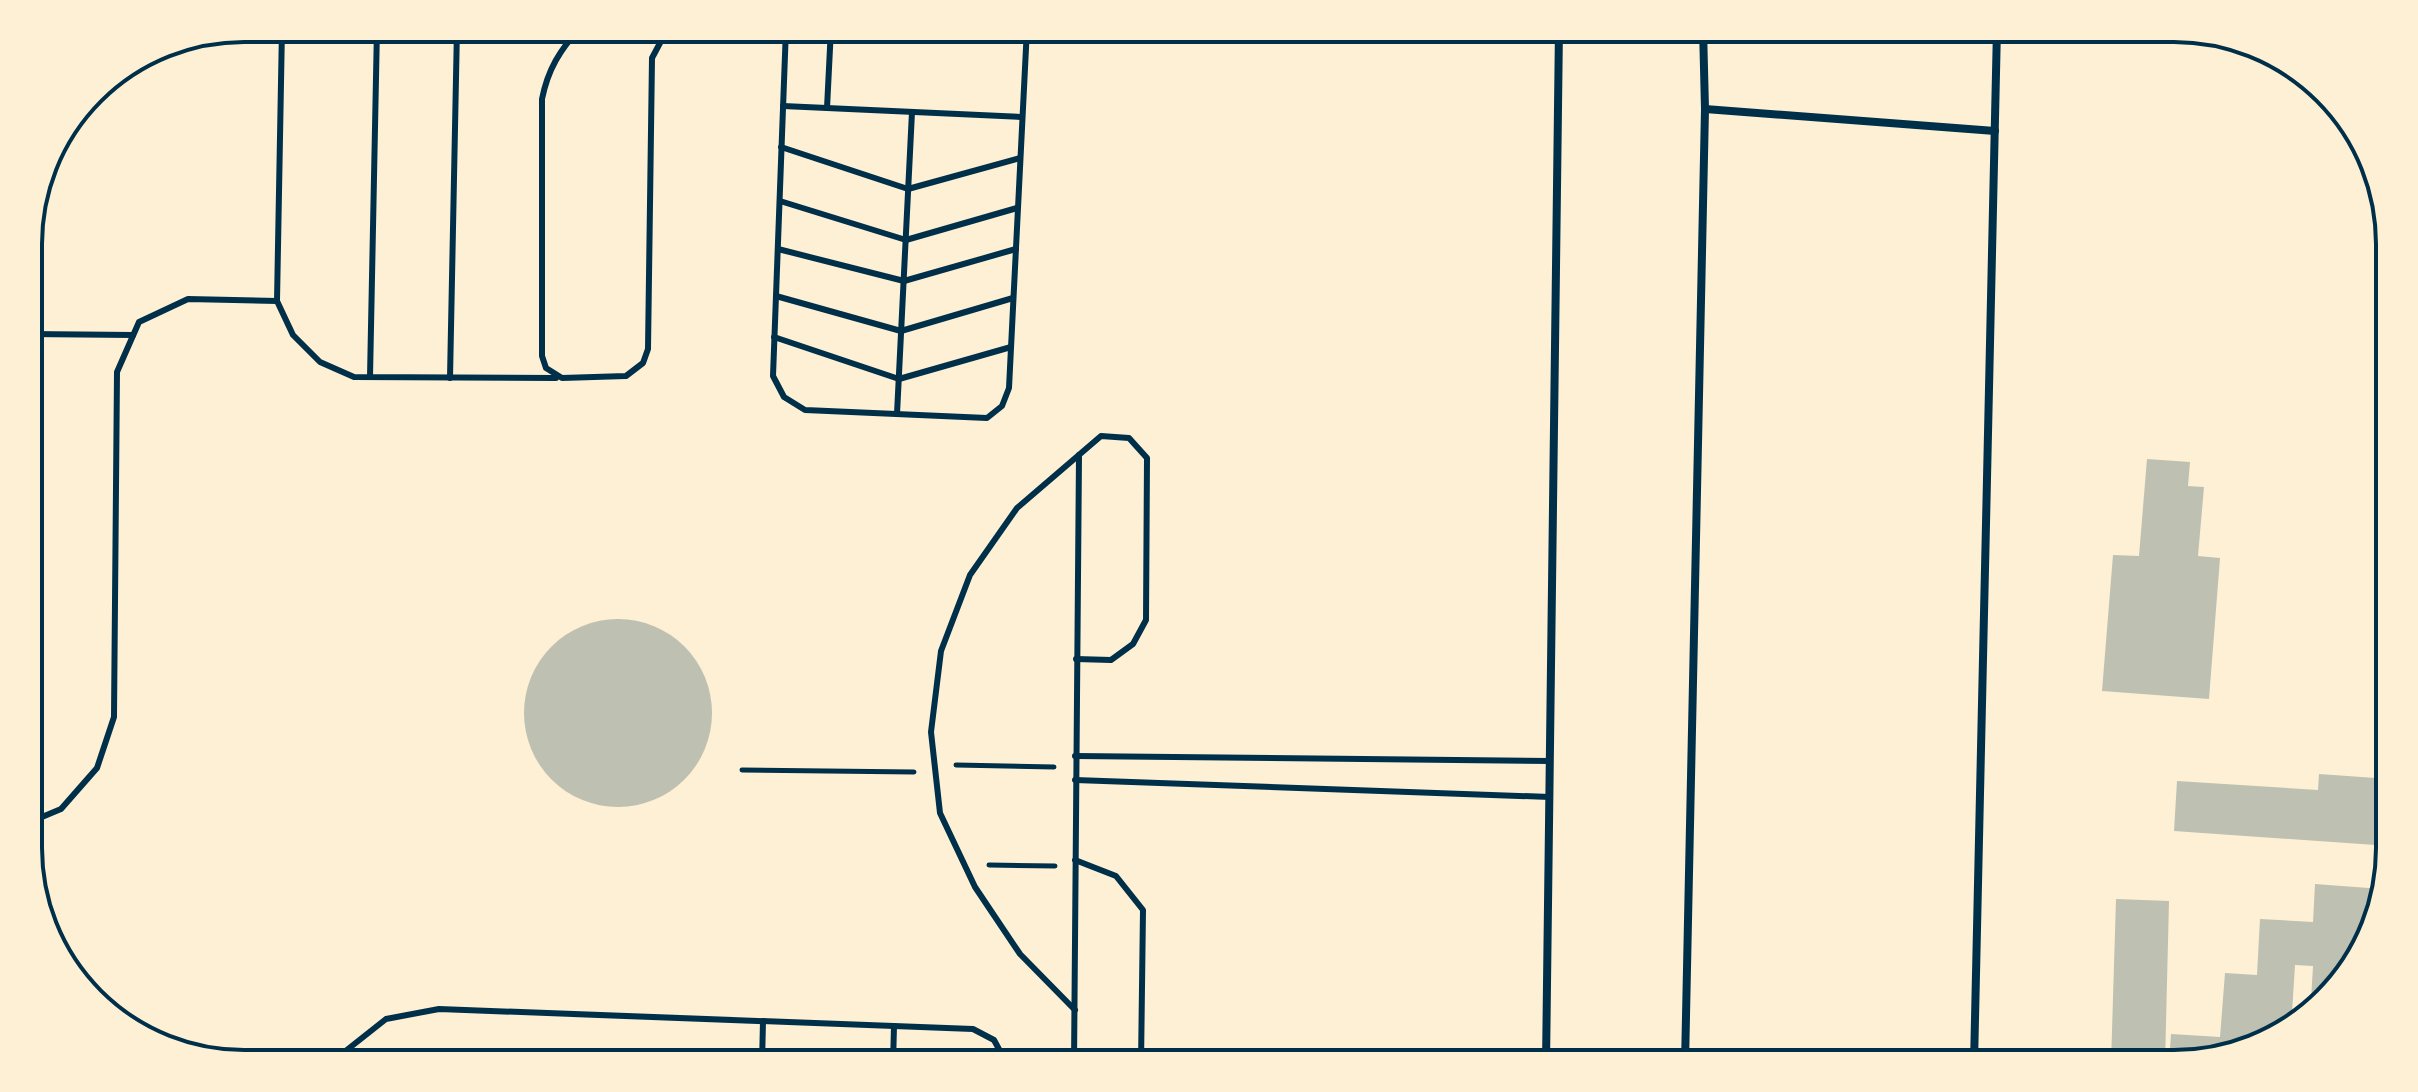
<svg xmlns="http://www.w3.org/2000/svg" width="2418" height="1092" viewBox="0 0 2418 1092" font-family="'Exo 2',sans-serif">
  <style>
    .building { fill: #bec0b2 }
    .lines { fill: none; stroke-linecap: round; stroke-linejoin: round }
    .path { stroke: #003049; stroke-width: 5 }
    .service { stroke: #003049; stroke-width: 6 }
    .minor { stroke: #003049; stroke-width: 8 }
    .rim { fill: none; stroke: #003049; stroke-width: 4 }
  </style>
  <rect width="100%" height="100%" fill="#fdf0d5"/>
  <g class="building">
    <polygon points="2147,459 2190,462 2188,486 2204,487 2198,556 2220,558 2209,699 2102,691 2113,555 2139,556"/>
    <circle cx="618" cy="713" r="94"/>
    <polygon points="2319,774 2390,779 2390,846 2174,831 2177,781 2318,790"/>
    <polygon points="2315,884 2382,889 2373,931 2316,1001 2311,1001 2313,966 2295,965 2291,1029 2188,1064 2169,1064 2171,1034 2220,1037 2225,973 2257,975 2260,919 2313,922"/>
    <polygon points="2116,899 2169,901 2165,1064 2111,1064"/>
  </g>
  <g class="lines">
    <g class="path">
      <polyline points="956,765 1054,767"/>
      <polyline points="742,770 914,772"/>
      <polyline points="989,865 1055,866"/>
    </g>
    <g class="service">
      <polyline points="282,28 277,301 293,335 320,362 354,377 556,378"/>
      <path d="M 580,28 C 560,50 548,69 542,99 L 542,356 L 546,368 L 562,378 L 626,376 L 643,363 L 648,349 L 652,58 L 668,28"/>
      <polyline points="786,28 773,376 784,397 805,410 987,418 1002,406 1009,388 1027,28"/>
      <polyline points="783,106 1022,117"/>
      <polyline points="827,108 831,28"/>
      <polyline points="781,147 908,189 1020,158"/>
      <polyline points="780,201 906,240 1017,208"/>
      <polyline points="778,249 904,281 1016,249"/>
      <polyline points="776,296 901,331 1013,298"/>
      <polyline points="29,334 133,335"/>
      <polyline points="774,337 899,379 1011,347"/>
      <polyline points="370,377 377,28"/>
      <polyline points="450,378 457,28"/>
      <polyline points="897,414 912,112"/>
      <polyline points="1075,756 1550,761"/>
      <polyline points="1075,780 1550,797"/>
      <polyline points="30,822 61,809 97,768 114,717 117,372 139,322 188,299 277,301"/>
      <polyline points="1075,860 1116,876 1143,910 1141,1064"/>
      <polyline points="1075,1010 1020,954 975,887 940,813 931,732 941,651 970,575 1017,508 1101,436 1129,438 1147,458 1146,620 1133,644 1111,660 1076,659"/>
      <polyline points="339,1064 343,1053 386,1019 439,1009 973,1029 994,1040 1007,1064"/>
      <polyline points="762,1064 763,1021"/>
      <polyline points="869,1064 893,1057 911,1064"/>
      <polyline points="893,1064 894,1026"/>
      <polyline points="1074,1064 1079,455"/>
    </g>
    <g class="minor">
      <polyline points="1705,109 1995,131"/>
      <polyline points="1546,1064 1559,28"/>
      <polyline points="1685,1064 1705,109 1703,28"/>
      <polyline points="1974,1064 1997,28"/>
    </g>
  </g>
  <path d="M0 0H2418V1092H0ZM244 42H2174A202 202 0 0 1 2376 244V848A202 202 0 0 1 2174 1050H244A202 202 0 0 1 42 848V244A202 202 0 0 1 244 42Z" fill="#fdf0d5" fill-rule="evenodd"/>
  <path class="rim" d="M244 42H2174A202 202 0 0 1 2376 244V848A202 202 0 0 1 2174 1050H244A202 202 0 0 1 42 848V244A202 202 0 0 1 244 42Z"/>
</svg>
